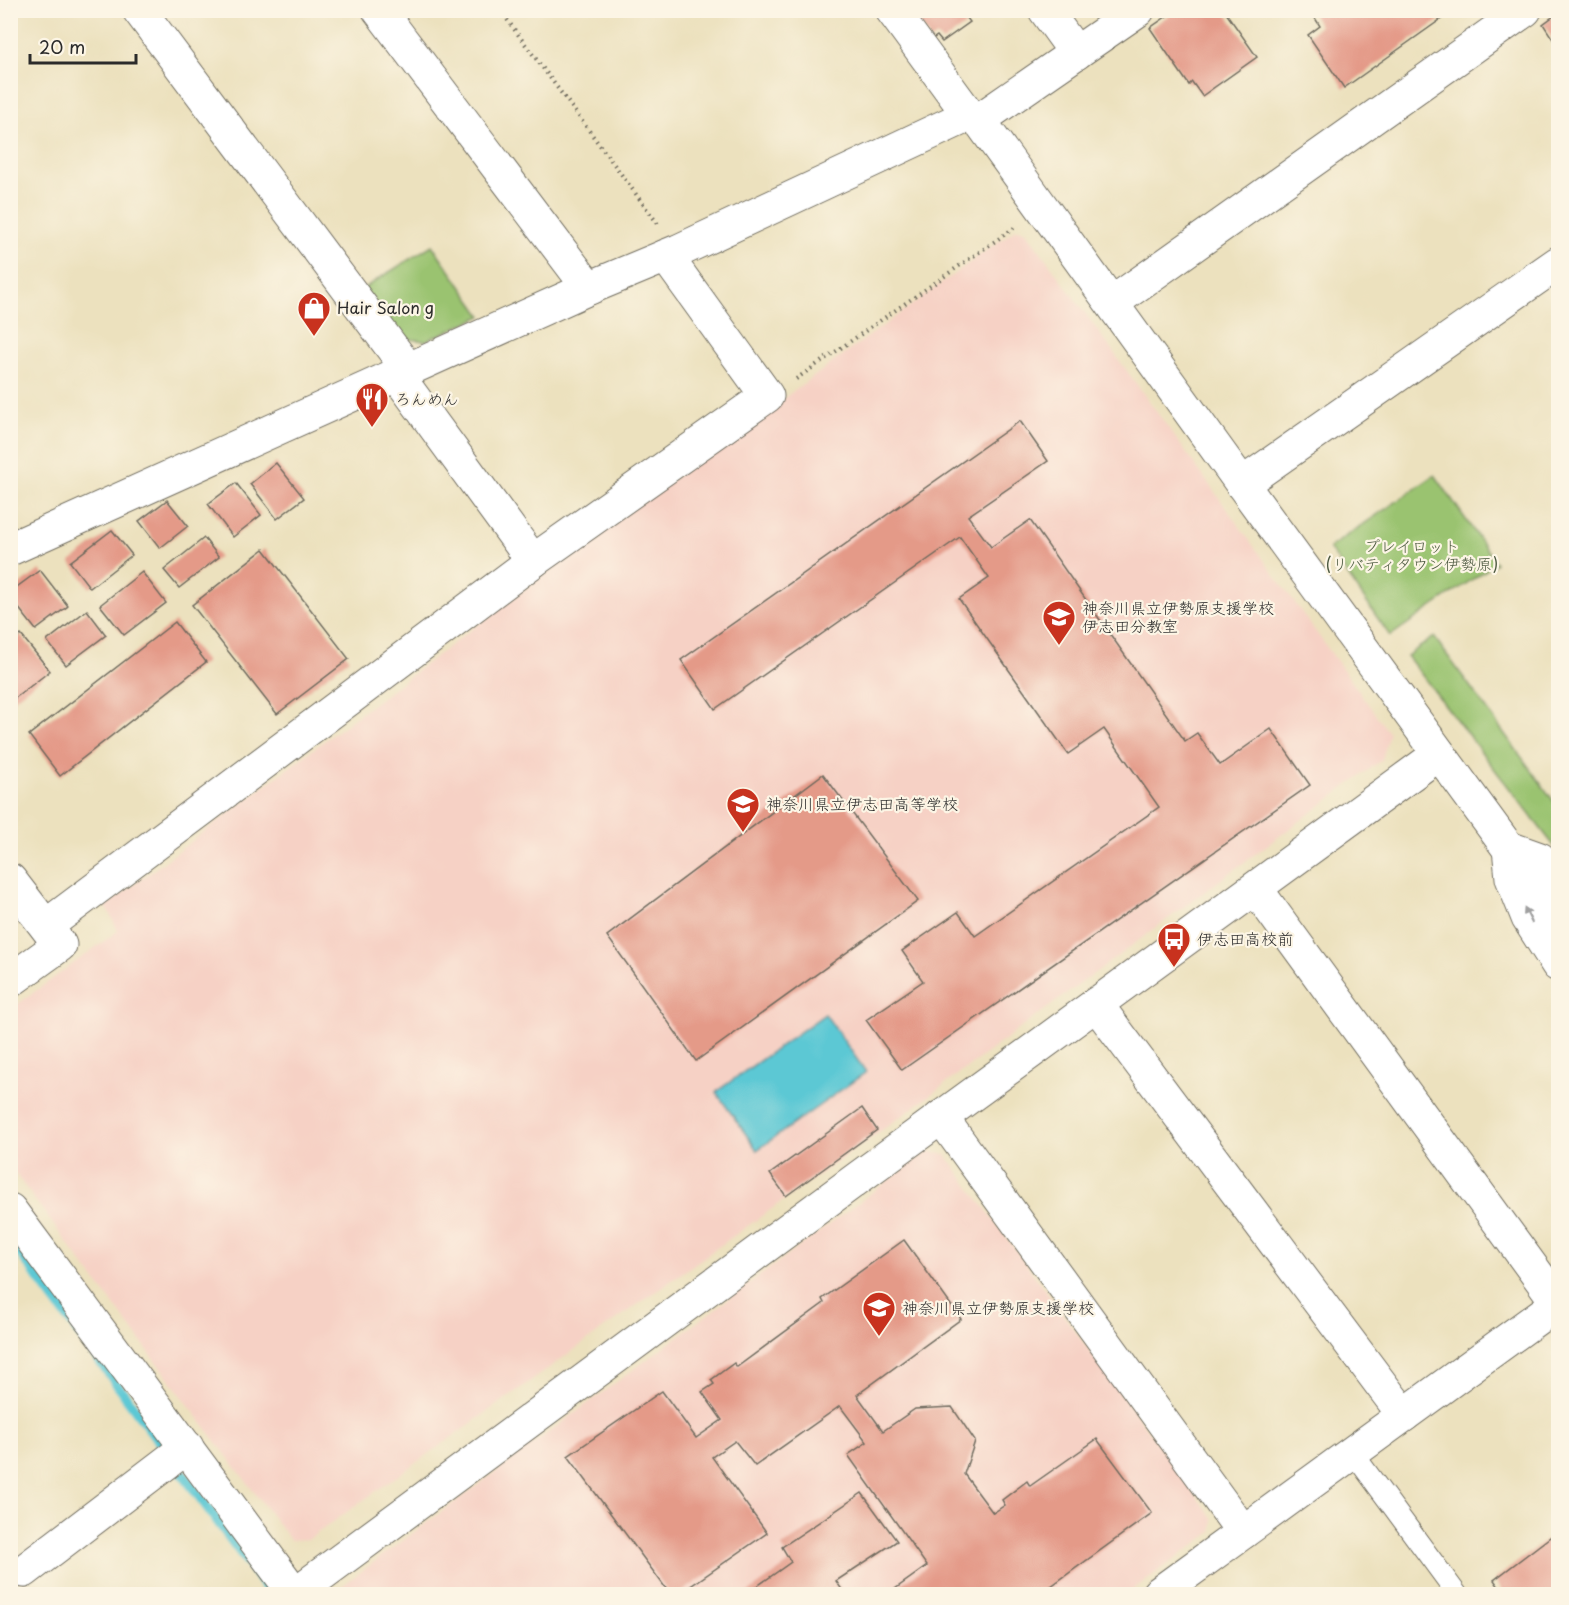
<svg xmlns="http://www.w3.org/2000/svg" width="1569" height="1605" viewBox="0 0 1569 1605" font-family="'Playpen Sans','Klee One',sans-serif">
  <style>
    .built { fill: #f6d1c5 }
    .green { fill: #9ac370; stroke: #62774e; stroke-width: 1.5 }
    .water { fill: #5cc8d4; stroke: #447a80; stroke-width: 1.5 }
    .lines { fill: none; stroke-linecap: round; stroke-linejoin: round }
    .stream { stroke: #5cc8d4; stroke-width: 10 }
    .building { fill: #e49a88 }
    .service-casing { stroke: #6f6b5e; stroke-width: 22 }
    .minor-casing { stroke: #6f6b5e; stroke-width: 35 }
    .tertiary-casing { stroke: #6f6b5e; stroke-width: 35 }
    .path { stroke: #6f6b5e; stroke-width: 4; stroke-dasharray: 1.5 4.5; stroke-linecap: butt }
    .service { stroke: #fff; stroke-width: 20 }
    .minor { stroke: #fff; stroke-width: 33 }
    .tertiary { stroke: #fff; stroke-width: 33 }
    .oneway { fill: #a0a0a0 }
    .labels { text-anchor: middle; stroke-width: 4.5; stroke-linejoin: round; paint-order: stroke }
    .poi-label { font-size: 16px; fill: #2b2b2b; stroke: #fcf5e5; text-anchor: start }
    .park-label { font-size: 16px; fill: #4c5940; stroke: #fcf5e5 }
  </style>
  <rect width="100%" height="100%" fill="#fcf5e5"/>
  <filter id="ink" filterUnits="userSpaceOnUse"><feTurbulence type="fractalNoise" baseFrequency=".0167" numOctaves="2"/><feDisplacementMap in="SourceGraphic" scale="12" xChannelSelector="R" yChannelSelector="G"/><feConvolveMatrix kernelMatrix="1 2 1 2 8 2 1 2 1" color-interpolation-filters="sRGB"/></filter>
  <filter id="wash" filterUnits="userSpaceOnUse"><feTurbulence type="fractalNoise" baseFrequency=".008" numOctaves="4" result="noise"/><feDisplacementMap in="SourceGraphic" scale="24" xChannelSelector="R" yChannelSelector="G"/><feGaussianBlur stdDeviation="1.35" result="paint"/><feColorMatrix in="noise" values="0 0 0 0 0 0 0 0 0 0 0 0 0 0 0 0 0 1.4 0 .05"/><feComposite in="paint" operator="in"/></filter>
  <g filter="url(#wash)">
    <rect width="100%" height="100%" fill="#ece1be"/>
    <g class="built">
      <polygon points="1016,229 1025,230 1389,733 1382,760 906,1113 309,1539 290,1540 11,1168 11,1009 118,931 106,906 611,524"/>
      <polygon points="928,1151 946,1155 1213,1519 1212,1532 1127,1594 331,1594"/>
    </g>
    <g class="green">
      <polygon points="432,245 482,316 425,341 393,337 361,290"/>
      <polygon points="1435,475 1496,563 1390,636 1329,548"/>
      <polygon points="1434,637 1558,807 1558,851 1407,656"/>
    </g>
    <polygon class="water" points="825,1014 866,1072 757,1150 716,1092"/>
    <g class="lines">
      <polyline class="stream" points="10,1239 271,1594"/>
    </g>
    <g id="blocks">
      <g class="building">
        <polygon points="915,10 961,10 970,22 942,42 937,36 931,40 912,13"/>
        <polygon points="1176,10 1224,10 1257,57 1202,96 1192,82 1189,85 1150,28"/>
        <polygon points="1310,10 1454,10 1344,88 1308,35 1320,26"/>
        <polygon points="1558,13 1558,47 1543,24"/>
        <polygon points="1020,421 1048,461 968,516 991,547 1030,520 1185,741 1197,733 1220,765 1271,729 1310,785 902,1070 866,1020 923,981 902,951 958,912 975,936 1159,807 1104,729 1068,754 959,599 989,578 960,537 715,709 681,660"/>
        <polygon points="276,463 304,498 277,519 250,484"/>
        <polygon points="236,483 261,515 233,537 208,504"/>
        <polygon points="167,500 188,526 160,548 139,521"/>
        <polygon points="112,530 132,555 90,588 70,562"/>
        <polygon points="204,538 219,557 179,588 164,570"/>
        <polygon points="264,549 349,659 277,714 192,605"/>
        <polygon points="40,570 68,606 36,630 10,597 10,592"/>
        <polygon points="142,572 166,603 124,635 100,605"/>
        <polygon points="87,610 106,635 66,665 47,641"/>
        <polygon points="175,622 206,662 60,776 29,735"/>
        <polygon points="21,635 50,671 10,702 10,643"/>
        <polygon points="823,774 918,901 696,1061 607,936"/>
        <polygon points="862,1108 877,1130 786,1196 770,1174"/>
        <polygon points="904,1240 961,1319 857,1395 883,1431 915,1409 952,1407 975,1441 964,1474 993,1513 1005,1505 1002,1500 1027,1481 1030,1486 1097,1439 1152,1513 1040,1594 888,1594 927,1566 848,1455 867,1442 840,1406 755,1466 735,1441 712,1457 767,1533 679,1594 670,1594 568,1456 662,1391 696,1438 722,1420 702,1392 714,1384 711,1380 734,1363 737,1367 824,1303 822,1299"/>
        <polygon points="862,1493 897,1541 836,1581 845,1594 746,1594 791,1562 782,1547"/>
        <polygon points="1558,1531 1558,1594 1504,1594 1494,1580"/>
      </g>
    </g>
  </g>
  <g filter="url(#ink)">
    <use href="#blocks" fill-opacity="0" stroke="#6f6b5e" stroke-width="1.5"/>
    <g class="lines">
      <defs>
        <polyline id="service" points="1353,1453 1457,1594"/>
        <g id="minor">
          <polyline points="139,10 408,369"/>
          <polyline points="379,10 589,288"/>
          <polyline points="892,10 969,115 979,120 1138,10"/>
          <polyline points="1045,10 1076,53"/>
          <polyline points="1112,303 1525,10"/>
          <polyline points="397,375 533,561"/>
          <polyline points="1242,484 1558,263"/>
          <polyline points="10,549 589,288 678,251 969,115"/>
          <polyline points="1558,877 1540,859 1509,848 1512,878 1528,918 1558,965"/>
          <polyline points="10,880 60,945 10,981"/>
          <polyline points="46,926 533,561 767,396 666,256"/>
          <polyline points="1096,1004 1404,1415"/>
          <polyline points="941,1117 1243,1532"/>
          <polyline points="10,1210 295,1594"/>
          <polyline points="24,1571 187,1447"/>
          <polyline points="295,1594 858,1178 1439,754"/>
          <polyline points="1158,1594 1558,1303 1256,889"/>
        </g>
        <polyline id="tertiary" points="979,120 1242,484 1558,916"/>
      </defs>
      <use href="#service" class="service-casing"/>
      <use href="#minor" class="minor-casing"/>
      <use href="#tertiary" class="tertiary-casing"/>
      <g class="path">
        <polyline points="500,10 658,224"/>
        <polyline points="796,379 1014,228"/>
      </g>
      <use href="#service" class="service"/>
      <use href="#minor" class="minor"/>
      <use href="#tertiary" class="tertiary"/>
    </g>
    <defs><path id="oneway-solid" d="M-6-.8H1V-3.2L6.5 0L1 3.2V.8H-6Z" transform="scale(1.5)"/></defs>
    <use class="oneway" href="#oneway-solid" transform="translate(1528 915) rotate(-116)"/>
  </g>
  <defs>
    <symbol id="shop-pin" viewBox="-11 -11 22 30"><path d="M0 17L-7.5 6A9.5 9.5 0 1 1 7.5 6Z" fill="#c8321e" stroke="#fcf5e5"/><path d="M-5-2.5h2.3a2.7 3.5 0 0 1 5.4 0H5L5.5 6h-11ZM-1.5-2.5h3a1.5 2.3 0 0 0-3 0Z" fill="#fff"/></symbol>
    <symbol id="restaurant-pin" viewBox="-11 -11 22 30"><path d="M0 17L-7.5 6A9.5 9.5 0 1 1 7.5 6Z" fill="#c8321e" stroke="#fcf5e5"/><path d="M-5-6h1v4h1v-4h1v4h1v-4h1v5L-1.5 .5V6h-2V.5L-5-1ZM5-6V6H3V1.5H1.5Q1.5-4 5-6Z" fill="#fff"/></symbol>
    <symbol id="school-pin" viewBox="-11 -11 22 30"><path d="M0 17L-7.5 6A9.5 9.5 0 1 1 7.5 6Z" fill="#c8321e" stroke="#fcf5e5"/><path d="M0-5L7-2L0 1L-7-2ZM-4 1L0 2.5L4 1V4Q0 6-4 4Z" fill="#fff"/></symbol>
    <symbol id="bus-pin" viewBox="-11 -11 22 30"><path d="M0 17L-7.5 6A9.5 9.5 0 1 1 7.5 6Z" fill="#c8321e" stroke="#fcf5e5"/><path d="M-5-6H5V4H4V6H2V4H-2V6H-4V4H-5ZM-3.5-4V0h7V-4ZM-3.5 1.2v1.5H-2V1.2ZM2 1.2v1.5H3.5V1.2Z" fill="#fff"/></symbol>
  </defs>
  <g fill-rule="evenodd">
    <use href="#shop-pin" x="295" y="289" width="38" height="52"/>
    <use href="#restaurant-pin" x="353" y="380" width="38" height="52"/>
    <use href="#school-pin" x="1040" y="598" width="38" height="52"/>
    <use href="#school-pin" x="724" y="785" width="38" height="52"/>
    <use href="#bus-pin" x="1155" y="920" width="38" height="52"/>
    <use href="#school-pin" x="860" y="1289" width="38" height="52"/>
  </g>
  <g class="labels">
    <g class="poi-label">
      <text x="337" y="314">Hair Salon g</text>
      <text x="395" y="405">ろんめん</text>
      <text x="1082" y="614">神奈川県立伊勢原支援学校<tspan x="1082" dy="18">伊志田分教室</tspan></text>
      <text x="766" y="810">神奈川県立伊志田高等学校</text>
      <text x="1197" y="945">伊志田高校前</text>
      <text x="902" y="1314">神奈川県立伊勢原支援学校</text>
    </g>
    <g class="park-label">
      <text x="1412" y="552">プレイロット<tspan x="1412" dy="18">(リバティタウン伊勢原)</tspan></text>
    </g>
  </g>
  <rect width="1569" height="1605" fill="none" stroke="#fcf5e5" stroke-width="36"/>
  <path d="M30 54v9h106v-9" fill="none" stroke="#2b2b2b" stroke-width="3"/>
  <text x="39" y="54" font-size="18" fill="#2b2b2b" stroke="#fcf5e5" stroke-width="4.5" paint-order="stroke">20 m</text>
</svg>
